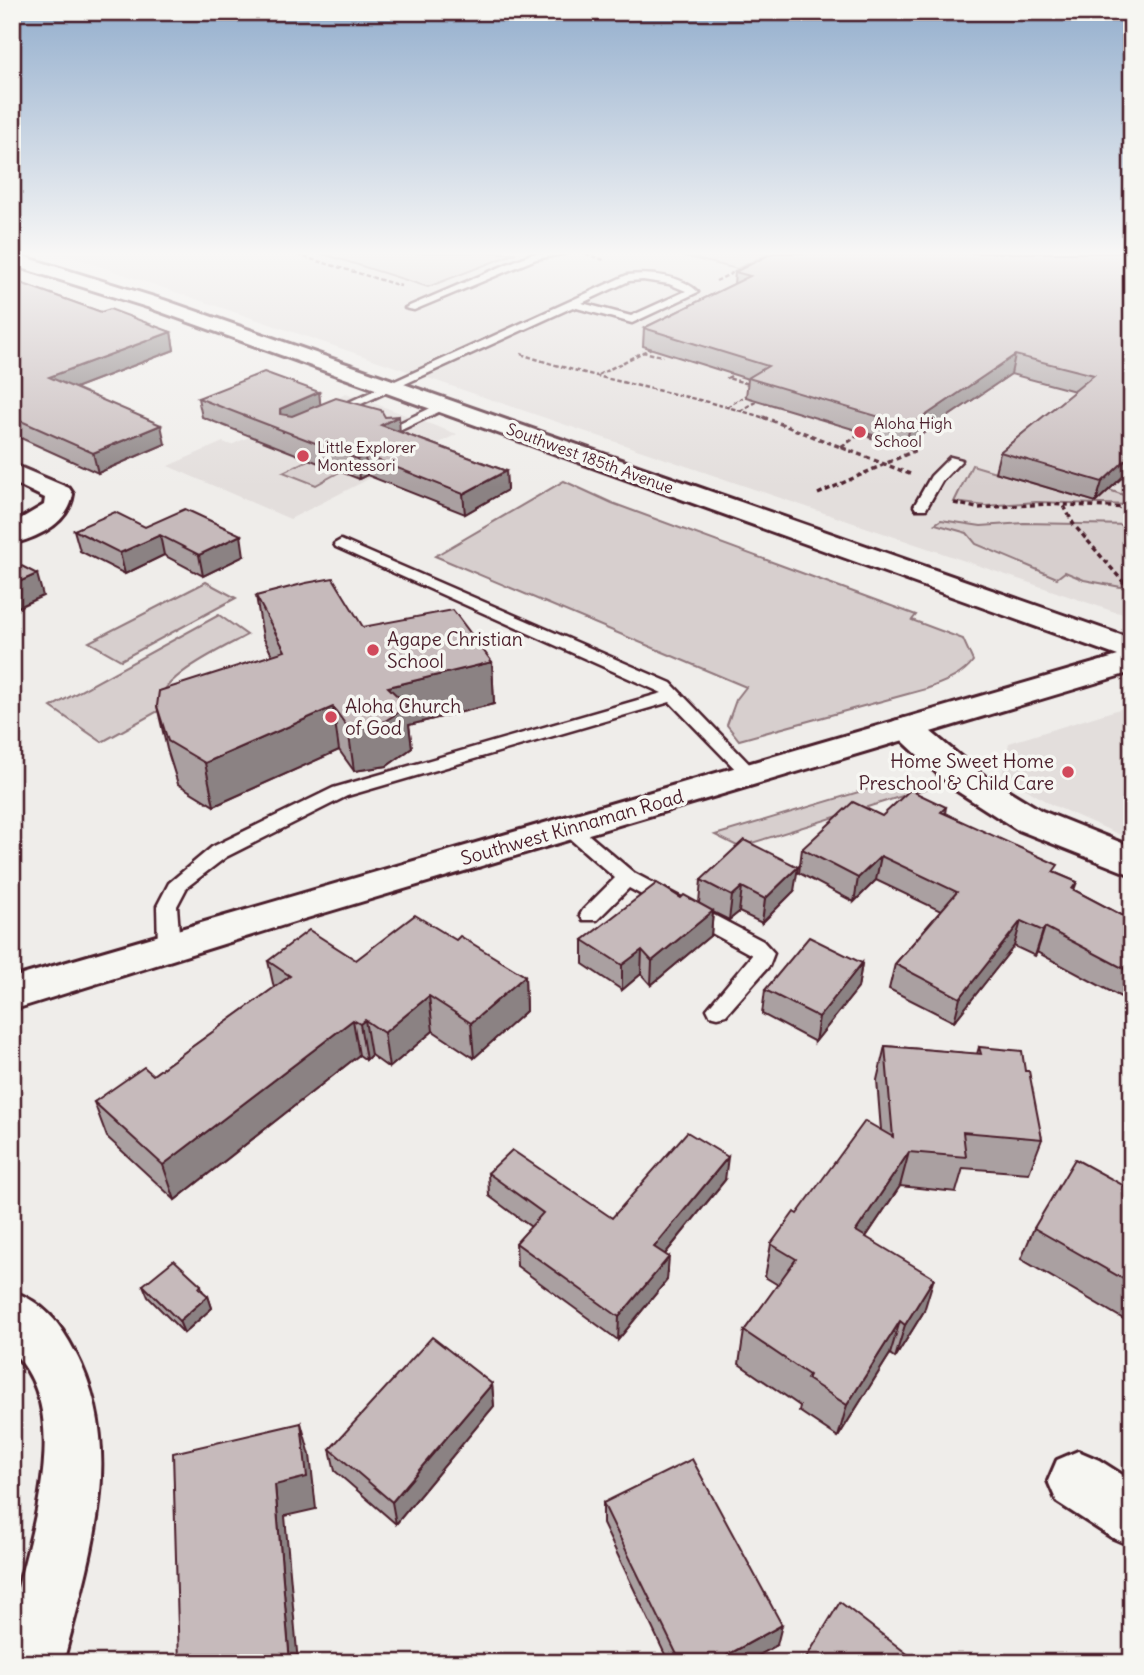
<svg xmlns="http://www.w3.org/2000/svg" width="1144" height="1675" viewBox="0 0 1144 1675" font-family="Delius,sans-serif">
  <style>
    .built { fill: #e3dedc }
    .green { fill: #d7cfce; stroke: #90777c; stroke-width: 2 }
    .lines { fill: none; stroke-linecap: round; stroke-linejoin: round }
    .lane-casing { stroke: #4a1f2b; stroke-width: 5 }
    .street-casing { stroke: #4a1f2b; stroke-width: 6 }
    .secondary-casing { stroke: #4a1f2b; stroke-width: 6 }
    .path-far1 { stroke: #4a1f2b; stroke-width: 2.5; stroke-dasharray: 4.5 2.5; stroke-linecap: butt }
    .path { stroke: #4a1f2b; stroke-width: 3.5; stroke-dasharray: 5 3.5; stroke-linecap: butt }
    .lane { fill: #f6f6f2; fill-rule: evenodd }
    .street { fill: #f6f6f2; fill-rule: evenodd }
    .secondary { fill: #f6f6f2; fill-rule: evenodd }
    .wall { fill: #aaa0a1; stroke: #4a1f2b; stroke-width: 2 }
    .shaded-wall { fill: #8b8283; stroke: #4a1f2b; stroke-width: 2 }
    .building { fill: #c6babb; stroke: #4a1f2b; stroke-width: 2 }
    .poi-dot { fill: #d1495b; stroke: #f6f6f2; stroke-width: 2.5 }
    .labels { text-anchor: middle; stroke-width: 7; stroke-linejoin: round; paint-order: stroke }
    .far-poi-label { font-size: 16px; fill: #4a1f2b; stroke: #f6f6f2; text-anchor: start }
    .far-street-label { font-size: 16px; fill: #4a1f2b; stroke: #f6f6f2 }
    .poi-label { font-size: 19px; fill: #4a1f2b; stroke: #f6f6f2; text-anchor: start }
    .street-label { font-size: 19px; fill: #4a1f2b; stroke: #f6f6f2 }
  </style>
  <rect width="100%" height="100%" fill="#efedea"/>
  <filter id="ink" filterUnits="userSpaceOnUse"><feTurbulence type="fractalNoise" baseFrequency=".0143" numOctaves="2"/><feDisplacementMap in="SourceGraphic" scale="14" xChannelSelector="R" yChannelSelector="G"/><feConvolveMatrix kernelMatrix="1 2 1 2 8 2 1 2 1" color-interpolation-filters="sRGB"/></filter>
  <g filter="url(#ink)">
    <g class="built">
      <polygon points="61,253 1132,253 1132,615 1115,612"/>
      <polygon points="346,393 457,434 290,519 168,466 223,442 231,445"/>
      <polygon points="1123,708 1132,708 1132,840 1050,804 1002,774 1009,743"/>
    </g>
    <g class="green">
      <polygon points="320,253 516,253 428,287"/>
      <polygon points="672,253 770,253 737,269"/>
      <polygon points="310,459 343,470 316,485 283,472"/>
      <polygon points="972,465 1096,502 1109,490 1132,498 1132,505 1036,502 986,506 954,502"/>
      <path d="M 564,481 L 612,503 L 916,615 L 912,620 L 963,639 L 973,661 C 961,677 944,682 926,689 L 739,740 L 727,725 L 736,700 L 746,687 L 435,556 Z"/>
      <polygon points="941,520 981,526 1024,523 1132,525 1132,596 1126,588 1084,580 1065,572 1057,578 976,544 967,533 935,524"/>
      <polygon points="206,582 236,598 121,660 89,642"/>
      <path d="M 219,615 L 247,635 C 226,647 149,681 160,710 L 102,742 L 51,707 Z"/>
      <polygon points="902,779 925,789 739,847 715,835"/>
    </g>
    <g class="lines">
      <defs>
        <g id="lane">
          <polygon points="567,253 536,259 414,310 405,308 531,254"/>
          <path d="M 627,275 C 650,273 681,275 698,292 L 632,323 L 573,307 L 337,415 L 327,412 ZM 643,280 L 669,284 L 686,291 L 631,316 L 582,303 L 629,281 Z"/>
          <polygon points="441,403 451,406 395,433 385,430"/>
          <polygon points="950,457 962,460 942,481 926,509 916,509 914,506 931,476"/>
          <polygon points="341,540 671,683 759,774 756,778 744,778 670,702 347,796 226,857 187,887 177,906 180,946 176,951 162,951 158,946 157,906 169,883 212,847 333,788 662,693 336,547 334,544"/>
          <polygon points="569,822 576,824 634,873 763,941 774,953 769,966 726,1015 718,1017 710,1015 707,1009 752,955 629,888 597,920 583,920 580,915 583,910 615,878 562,832 559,828 562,824"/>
        </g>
        <g id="street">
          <path d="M 12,464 L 69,488 L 73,494 C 69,523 39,537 12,544 L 12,524 L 44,505 L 45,498 L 12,482 Z"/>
          <polygon points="906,718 918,721 980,773 1042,811 1132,847 1132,875 1016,829 954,789 889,728 894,721"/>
          <path d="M 12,1291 C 44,1303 60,1323 75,1352 C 128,1452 89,1561 63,1663 L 12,1663 C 12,1646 9,1626 13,1609 C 29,1535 76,1415 12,1351 Z"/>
          <polygon points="1078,1451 1099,1460 1132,1481 1132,1546 1111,1537 1057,1502 1048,1481 1057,1460"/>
        </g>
        <polygon id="secondary" points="12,253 164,300 1132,639 1132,672 297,921 12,1010 12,978 1118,656 150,308 12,265"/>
      </defs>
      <use href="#lane" class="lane-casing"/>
      <use href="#street" class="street-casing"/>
      <use href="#secondary" class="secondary-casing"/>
      <g class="path-far1">
        <polyline points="291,253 401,286"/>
        <polyline points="167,254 170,253"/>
        <polyline points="586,254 604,260"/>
        <polyline points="716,281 773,253"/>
        <polyline points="642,352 663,356"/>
        <path d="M 521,354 C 602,382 687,393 768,419"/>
        <polyline points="598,375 655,346"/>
        <polyline points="731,376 727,378 753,385"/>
        <polyline points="727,407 751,392"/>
        <polyline points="740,411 757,401"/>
      </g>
      <g class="path">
        <polyline points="763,417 910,474"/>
        <polyline points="860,434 915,450"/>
        <polyline points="841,447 861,433"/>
        <polyline points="818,494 916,450"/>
        <polyline points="954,503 977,508 1046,504 1132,508"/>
        <polyline points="1064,506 1074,525 1132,592"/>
      </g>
      <use href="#lane" class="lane"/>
      <use href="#street" class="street"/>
      <use href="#secondary" class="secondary"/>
    </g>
    <g class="wall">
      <polygon points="1132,253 1132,468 1096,502 995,472 1000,452 1075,391 1011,374 906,445 746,397 748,379 643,346 644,328 734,284 735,272"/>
      <polygon points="12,280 101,312 171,332 174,350 75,388 165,444 98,473 12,434"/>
      <polygon points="319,392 320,405 385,417 400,432 506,471 507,490 465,514 367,475 359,479 202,417 198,398"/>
      <polygon points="145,527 244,556 203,576 164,555 125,574 80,551 74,530"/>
      <polygon points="256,596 363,627 492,662 494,704 409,725 412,748 387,766 354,771 339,750 214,806 178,784 167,749 157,706 272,655 263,637"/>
      <polygon points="946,807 945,813 1056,873 1077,882 1074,890 1129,919 1132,916 1132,1003 1037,952 1035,956 1014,946 954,1022 889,989 895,964 941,911 876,880 854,902 799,873 802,849 882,816"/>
      <polygon points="701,880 794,891 762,923 739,912 729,920 713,912 711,935 651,985 641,974 622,990 583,964 583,940 681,898 699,903"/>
      <polygon points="456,940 525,976 526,1011 474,1058 433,1031 389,1068 371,1055 366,1060 359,1055 175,1200 107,1137 94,1102 153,1075 274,988 268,961 356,960"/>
      <polygon points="862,963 858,988 815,1042 762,1014 765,990"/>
      <polygon points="885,1046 977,1054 979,1047 1025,1071 1042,1139 1029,1173 963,1168 956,1192 900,1186 866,1237 924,1311 895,1358 890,1354 838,1437 799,1411 800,1406 739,1364 744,1331 778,1285 765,1277 771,1244 881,1130 877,1080"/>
      <polygon points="488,1173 612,1218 725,1180 665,1254 667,1280 618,1340 517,1266 516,1243 531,1227 489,1196"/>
      <polygon points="1132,1190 1132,1324 1021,1259 1034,1228"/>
      <polygon points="143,1285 201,1285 203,1292 208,1296 212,1308 184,1333 148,1297"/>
      <polygon points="492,1384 494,1406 396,1524 335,1471 330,1449"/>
      <polygon points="603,1503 777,1645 745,1663 669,1663 603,1524"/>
    </g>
    <g class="shaded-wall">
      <polygon points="171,332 174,350 54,396 49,377"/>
      <polygon points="1015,355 1011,374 906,445 910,426"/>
      <polygon points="319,392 321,410 283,428 283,433 280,409"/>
      <polygon points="399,416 400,435 381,425"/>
      <polygon points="161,425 165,444 98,473 93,453"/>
      <polygon points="1132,454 1132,468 1096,502 1102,482"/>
      <polygon points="365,455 367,475 359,479 357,459"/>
      <polygon points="506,471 507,490 465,514 463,494"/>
      <polygon points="160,535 164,555 125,574 120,553"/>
      <polygon points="241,535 244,556 203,576 199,555"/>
      <polygon points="37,574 43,596 12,610 12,585"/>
      <polygon points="492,662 494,704 409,725 412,748 387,766 354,771 348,728 388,687"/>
      <polygon points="333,707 339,750 214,806 205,763"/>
      <polygon points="881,856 876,880 854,902 858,878"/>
      <polygon points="798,867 794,891 762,923 765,899"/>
      <polygon points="742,887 739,912 729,920 732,896"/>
      <polygon points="713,911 711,935 651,985 652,961"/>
      <polygon points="1021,921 1014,946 954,1022 960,998"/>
      <polygon points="1045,927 1037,952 1035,956 1043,931"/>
      <polygon points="642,950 641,974 622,990 622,965"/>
      <polygon points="862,963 858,988 815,1042 819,1017"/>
      <polygon points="525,976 526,1011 474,1058 471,1023"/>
      <polygon points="429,996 433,1031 389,1068 384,1033"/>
      <polygon points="353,1020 359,1055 175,1200 163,1165"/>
      <polygon points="365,1020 371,1055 366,1060 360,1024"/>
      <polygon points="909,1152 900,1186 847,1265 856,1231"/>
      <polygon points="728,1157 725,1180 652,1270 654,1247"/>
      <polygon points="669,1257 667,1280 618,1340 619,1317"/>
      <polygon points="934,1278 924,1311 895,1358 905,1325"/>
      <polygon points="208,1296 212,1308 184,1333 179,1321"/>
      <polygon points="900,1321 890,1354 838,1437 847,1405"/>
      <polygon points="492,1384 494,1406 396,1524 392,1502"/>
      <polygon points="301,1423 310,1455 316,1509 285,1516 298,1663 290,1663 275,1485"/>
      <polygon points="782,1625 777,1645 745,1663 713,1663"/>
    </g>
    <g class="building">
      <polygon points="773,253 1132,253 1132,454 1102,482 1000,452 1094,375 1015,355 910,426 748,378 768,366 644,328 750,276 735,272"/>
      <polygon points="12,280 101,312 110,309 171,332 49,377 161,425 93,453 12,417"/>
      <polygon points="264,372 319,392 280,409 280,414 292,416 336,398 381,410 385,417 399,416 381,425 506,471 463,494 365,455 357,459 198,398"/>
      <polygon points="185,509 241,535 199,555 160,535 120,553 74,530 115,512 145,527"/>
      <polygon points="12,561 37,574 12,585"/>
      <polygon points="333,578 363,627 453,610 492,662 388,687 408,706 382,723 348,728 333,707 205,763 168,741 157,706 159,691 285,651 256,596 306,583"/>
      <polygon points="910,790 946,807 941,812 1058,865 1053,872 1077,882 1072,889 1129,919 1132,916 1132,973 1045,927 1043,931 1021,921 960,998 895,964 957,892 881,856 858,878 802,849 853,802 882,816"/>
      <polygon points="744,840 798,867 765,899 742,887 732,896 701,880"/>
      <polygon points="657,883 681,898 684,895 713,911 652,961 642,950 622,965 583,940"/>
      <polygon points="415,915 456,940 460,936 525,976 471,1023 429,996 384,1033 365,1020 360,1024 353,1020 163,1165 94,1102 144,1067 153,1075 290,976 268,961 309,930 356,960"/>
      <polygon points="809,937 862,963 819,1017 765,990"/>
      <polygon points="885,1046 981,1054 979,1047 1022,1051 1025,1071 1029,1071 1042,1139 963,1132 966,1157 909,1152 856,1231 934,1278 905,1325 900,1321 847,1405 807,1379 809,1375 744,1331 796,1259 771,1244 794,1212 797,1214 865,1121 893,1137"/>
      <polygon points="687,1132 728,1157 654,1247 669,1257 619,1317 516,1243 543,1213 488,1173 512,1150 612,1218"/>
      <polygon points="1075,1159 1132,1190 1132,1284 1034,1228"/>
      <polygon points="174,1260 201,1285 199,1288 208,1296 179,1321 143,1285"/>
      <polygon points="432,1337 492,1384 392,1502 330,1449"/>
      <polygon points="301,1423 307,1477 275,1485 290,1663 179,1663 173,1453"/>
      <polygon points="692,1459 782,1625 713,1663 681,1663 603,1503"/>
      <polygon points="840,1602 919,1663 803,1663"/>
    </g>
  </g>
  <linearGradient id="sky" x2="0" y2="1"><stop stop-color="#93aecd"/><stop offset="0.52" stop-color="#f8f7f6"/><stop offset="1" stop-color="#f8f7f6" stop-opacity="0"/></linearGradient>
  <rect width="1144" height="487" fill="url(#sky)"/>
  <g class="poi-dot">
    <circle cx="860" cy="432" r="7"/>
    <circle cx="303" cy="456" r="7"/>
    <circle cx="373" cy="650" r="7"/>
    <circle cx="331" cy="717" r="7"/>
    <circle cx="1068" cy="772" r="7"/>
  </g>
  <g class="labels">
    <g class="far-poi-label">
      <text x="874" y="429">Aloha High<tspan x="874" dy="18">School</tspan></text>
      <text x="317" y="453">Little Explorer<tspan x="317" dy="18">Montessori</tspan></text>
    </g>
    <g class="far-street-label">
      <text transform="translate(590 458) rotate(20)" y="6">Southwest 185th Avenue</text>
    </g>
    <g class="poi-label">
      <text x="387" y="646">Agape Christian<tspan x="387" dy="22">School</tspan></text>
      <text x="345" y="713">Aloha Church<tspan x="345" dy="22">of God</tspan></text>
      <text x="1054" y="768" text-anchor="end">Home Sweet Home<tspan x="1054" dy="22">Preschool &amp; Child Care</tspan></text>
    </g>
    <g class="street-label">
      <text transform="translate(572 827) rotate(-16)" y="7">Southwest Kinnaman Road</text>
    </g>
  </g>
  <rect width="1144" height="1675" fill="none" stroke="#f6f6f2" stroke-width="42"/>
  <rect x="21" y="21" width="1102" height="1633" fill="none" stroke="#4a1f2b" stroke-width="2.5" filter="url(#ink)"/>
</svg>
